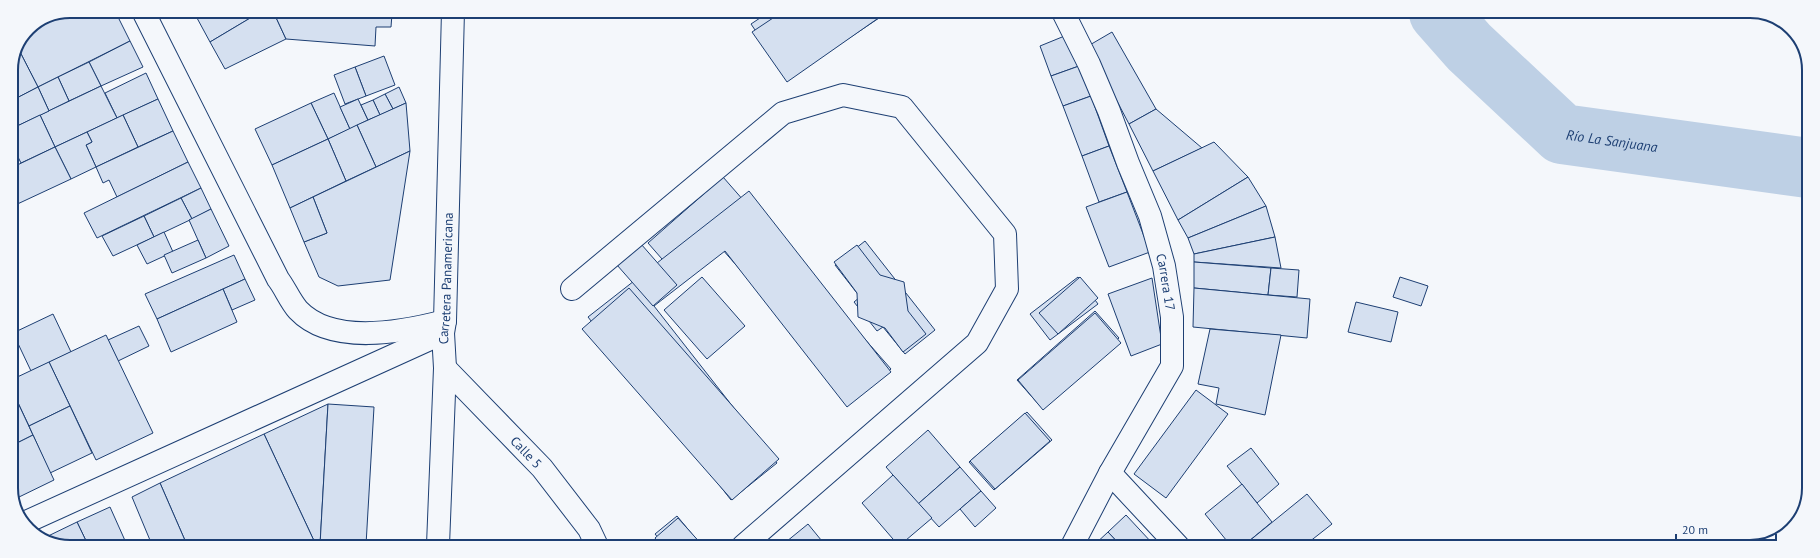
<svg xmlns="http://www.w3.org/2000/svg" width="1820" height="558" viewBox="0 0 1820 558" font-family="'PT Sans',sans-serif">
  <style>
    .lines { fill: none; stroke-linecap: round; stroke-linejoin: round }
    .river { stroke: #bed0e5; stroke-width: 60 }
    .building { fill: #d5e0f0; stroke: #1d3f73 }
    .minor-casing { stroke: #1d3f73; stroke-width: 24 }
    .major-casing { stroke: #1d3f73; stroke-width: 24 }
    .minor { stroke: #f4f7fb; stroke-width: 22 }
    .major { stroke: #f4f7fb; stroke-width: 22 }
    .labels { text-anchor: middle; stroke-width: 3; stroke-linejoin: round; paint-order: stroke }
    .street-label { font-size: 13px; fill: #1d3f73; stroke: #f4f7fb }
    .water-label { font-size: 14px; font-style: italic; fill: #1d3f73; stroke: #f4f7fb }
    .rim { fill: none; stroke: #1d3f73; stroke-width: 2 }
  </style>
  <rect width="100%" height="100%" fill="#f4f7fb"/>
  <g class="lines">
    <path class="river" id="s1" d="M 1439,13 L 1469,47 L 1562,134 L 1808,168"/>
  </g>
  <g class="building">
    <polygon points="70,11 115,11 130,41 38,87 19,50 29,28"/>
    <polygon points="193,11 209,11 197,18"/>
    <polygon points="209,11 262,11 210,42 197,18"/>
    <polygon points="262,11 273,11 286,39 225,69 210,42"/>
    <polygon points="273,11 348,11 392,14 391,27 376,27 375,46 286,39"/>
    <polygon points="769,12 888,12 788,79 751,24"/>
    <polygon points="782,12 887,12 787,82 752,32"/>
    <polygon points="1112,32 1156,109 1129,124 1088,46"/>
    <polygon points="1067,35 1079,66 1051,76 1040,46"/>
    <polygon points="130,41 143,67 101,86 89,62"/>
    <polygon points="19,50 38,87 11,101 11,70"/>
    <polygon points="384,56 395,85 366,96 355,67"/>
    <polygon points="89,62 101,86 69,101 58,77"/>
    <polygon points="1079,66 1091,96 1063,106 1051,76"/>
    <polygon points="355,67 366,96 345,104 334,75"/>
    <polygon points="146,73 158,99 117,118 105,93"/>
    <polygon points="58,77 69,101 49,111 38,87"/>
    <polygon points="101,86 117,118 55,147 40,115"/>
    <polygon points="38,87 49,111 13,128 11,123 11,101"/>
    <polygon points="399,87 406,103 393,109 385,94"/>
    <polygon points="334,93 350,129 328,139 311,103"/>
    <polygon points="385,94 393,109 380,115 373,100"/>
    <polygon points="1091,96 1109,146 1082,156 1063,106"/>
    <polygon points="158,99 173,131 138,147 123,115"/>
    <polygon points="358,99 368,120 350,129 340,107"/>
    <polygon points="373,100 380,115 368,120 361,105"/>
    <polygon points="311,103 328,139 272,165 255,129"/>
    <polygon points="406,103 410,151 376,167 357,125"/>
    <polygon points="1156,109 1202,148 1153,171 1129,124"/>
    <polygon points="40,115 55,147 21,163 11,143 11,129"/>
    <polygon points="123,115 138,147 96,167 86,145 92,142 87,132"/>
    <polygon points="357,125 376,167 346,181 328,139"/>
    <polygon points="173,131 188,162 117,197 109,180 103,183 96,167"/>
    <polygon points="87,132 92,142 86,145 96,167 71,179 55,147"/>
    <polygon points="328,139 346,181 290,208 272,165"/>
    <polygon points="1214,142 1248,177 1178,220 1153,171"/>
    <polygon points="1109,146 1127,192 1099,202 1082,156"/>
    <polygon points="55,147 71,179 11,207 11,168"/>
    <polygon points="410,151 390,280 338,286 319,277 304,242 327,233 313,197"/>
    <polygon points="188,162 201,188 97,238 84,213"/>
    <polygon points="723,177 891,369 855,400 722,249 683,283 648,243"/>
    <polygon points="1248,177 1266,206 1188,238 1178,220"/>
    <polygon points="201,188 211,209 192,219 181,198"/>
    <polygon points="749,191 891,372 847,407 725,251 654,306 777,463 731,500 588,317"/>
    <polygon points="1127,192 1150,252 1109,267 1086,207"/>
    <polygon points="313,197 327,233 304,242 290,208"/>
    <polygon points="181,198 192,219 154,237 144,216"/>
    <polygon points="1266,206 1275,237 1194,254 1188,238"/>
    <polygon points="211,209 229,246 206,258 189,220"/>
    <polygon points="144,216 154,237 113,256 102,236"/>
    <polygon points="164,232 173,252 147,264 137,245"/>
    <polygon points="1275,237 1281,268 1194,262 1194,254"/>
    <polygon points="198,240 206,258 172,273 164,255"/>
    <polygon points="865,241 935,330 905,354 883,327 877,331 854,302 860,297 835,265"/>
    <polygon points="641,244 677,285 653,306 617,265"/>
    <polygon points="857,245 880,275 904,282 908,311 926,334 903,352 885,328 858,317 857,293 834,262"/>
    <polygon points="234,255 245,279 157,319 145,294"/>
    <polygon points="1194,262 1271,268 1268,295 1194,288"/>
    <polygon points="1271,268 1299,270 1297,297 1268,295"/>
    <polygon points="702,277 745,326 707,359 664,310"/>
    <polygon points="1078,277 1098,304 1050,340 1030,314"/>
    <polygon points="1080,277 1098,298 1058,334 1039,313"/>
    <polygon points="1400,277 1428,286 1421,306 1393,297"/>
    <polygon points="1152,278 1162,344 1131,356 1108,294"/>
    <polygon points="245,279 255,300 232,310 223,289"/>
    <polygon points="629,288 779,459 732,500 582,329"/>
    <polygon points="1194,288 1310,299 1307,338 1193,327"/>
    <polygon points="223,289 237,322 171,352 157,319"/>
    <polygon points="1356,302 1398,312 1391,342 1348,332"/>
    <polygon points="1095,311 1119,338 1041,407 1017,380"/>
    <polygon points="1095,313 1121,343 1043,410 1018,380"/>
    <polygon points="53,314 71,352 31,371 13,333"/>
    <polygon points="139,326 149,346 118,361 108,340"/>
    <polygon points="1210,329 1281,335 1265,415 1216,404 1219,388 1198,384"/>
    <polygon points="106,335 153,433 96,460 49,362"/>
    <polygon points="49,362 70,406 29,426 11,388 11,380"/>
    <polygon points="11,388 33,435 11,446"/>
    <polygon points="1196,390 1228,414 1166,498 1134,474"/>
    <polygon points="328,404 320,545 316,545 264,434"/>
    <polygon points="328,404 374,407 366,545 320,545"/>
    <polygon points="70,406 92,453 50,473 29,426"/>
    <polygon points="1027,412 1052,440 994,490 969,462"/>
    <polygon points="1025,413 1050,441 995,489 970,461"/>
    <polygon points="928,430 960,467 918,504 886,467"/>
    <polygon points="264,434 316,545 187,545 160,483"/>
    <polygon points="33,435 54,480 17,498 11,485 11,446"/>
    <polygon points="1251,448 1279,484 1257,503 1227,466"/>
    <polygon points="960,467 981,491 939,527 918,504"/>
    <polygon points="893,475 932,518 899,546 862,503"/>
    <polygon points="160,483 187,545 152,545 132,497"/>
    <polygon points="1242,484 1272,522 1243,546 1231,546 1205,514"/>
    <polygon points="981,491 996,508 975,527 960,509"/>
    <polygon points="1307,494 1332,524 1304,546 1243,546"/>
    <polygon points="110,507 127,545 88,545 77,522"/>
    <polygon points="1126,515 1153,544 1150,546 1121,546 1108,532"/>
    <polygon points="677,516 697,540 690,546 665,546 655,534"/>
    <polygon points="678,518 703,546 661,546 655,538"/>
    <polygon points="77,522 88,545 55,545 44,538"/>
    <polygon points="808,524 826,546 781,546"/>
    <polygon points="1108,532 1121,546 1093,546"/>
  </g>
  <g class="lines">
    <defs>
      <g id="minor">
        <path d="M 143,11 L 278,279 C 285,288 290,301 298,310 C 332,346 403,332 445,321"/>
        <path id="s2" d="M 1063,12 L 1089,64 L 1109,111 L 1128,163 L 1150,216 L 1164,266 L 1172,317 L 1172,366 L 1110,473 L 1072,546"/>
        <polyline points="572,289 783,113 843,95 902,107 1005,234 1007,289 977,343 743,546"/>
        <path id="s3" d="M 445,368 L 542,468 L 589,529 L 597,546"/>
        <polyline points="1110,473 1178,546"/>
        <polyline points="24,523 443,333"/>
      </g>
      <g id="major">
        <path id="s4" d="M 438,545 L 445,368 L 443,333 L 445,321 L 453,11"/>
      </g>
    </defs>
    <use href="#minor" class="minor-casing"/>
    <use href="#major" class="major-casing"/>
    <use href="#minor" class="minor"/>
    <use href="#major" class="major"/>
  </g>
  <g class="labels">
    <g class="street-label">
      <text dy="5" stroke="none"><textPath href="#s4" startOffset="267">Carretera Panamericana</textPath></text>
      <text dy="5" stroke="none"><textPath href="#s2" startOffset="290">Carrera 17</textPath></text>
      <text dy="5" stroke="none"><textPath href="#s3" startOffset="117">Calle 5</textPath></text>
    </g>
    <g class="water-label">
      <text dy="5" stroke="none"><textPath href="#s1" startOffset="223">Río La Sanjuana</textPath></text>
    </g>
  </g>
  <path d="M0 0H1820V558H0ZM70 18H1750A52 52 0 0 1 1802 70V488A52 52 0 0 1 1750 540H70A52 52 0 0 1 18 488V70A52 52 0 0 1 70 18Z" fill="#f4f7fb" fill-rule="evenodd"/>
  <path class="rim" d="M70 18H1750A52 52 0 0 1 1802 70V488A52 52 0 0 1 1750 540H70A52 52 0 0 1 18 488V70A52 52 0 0 1 70 18Z"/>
  <path d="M1676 534v6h100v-6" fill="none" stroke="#1d3f73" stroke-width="2"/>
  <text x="1682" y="534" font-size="12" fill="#1d3f73" stroke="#f4f7fb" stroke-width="3" paint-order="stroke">20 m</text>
</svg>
